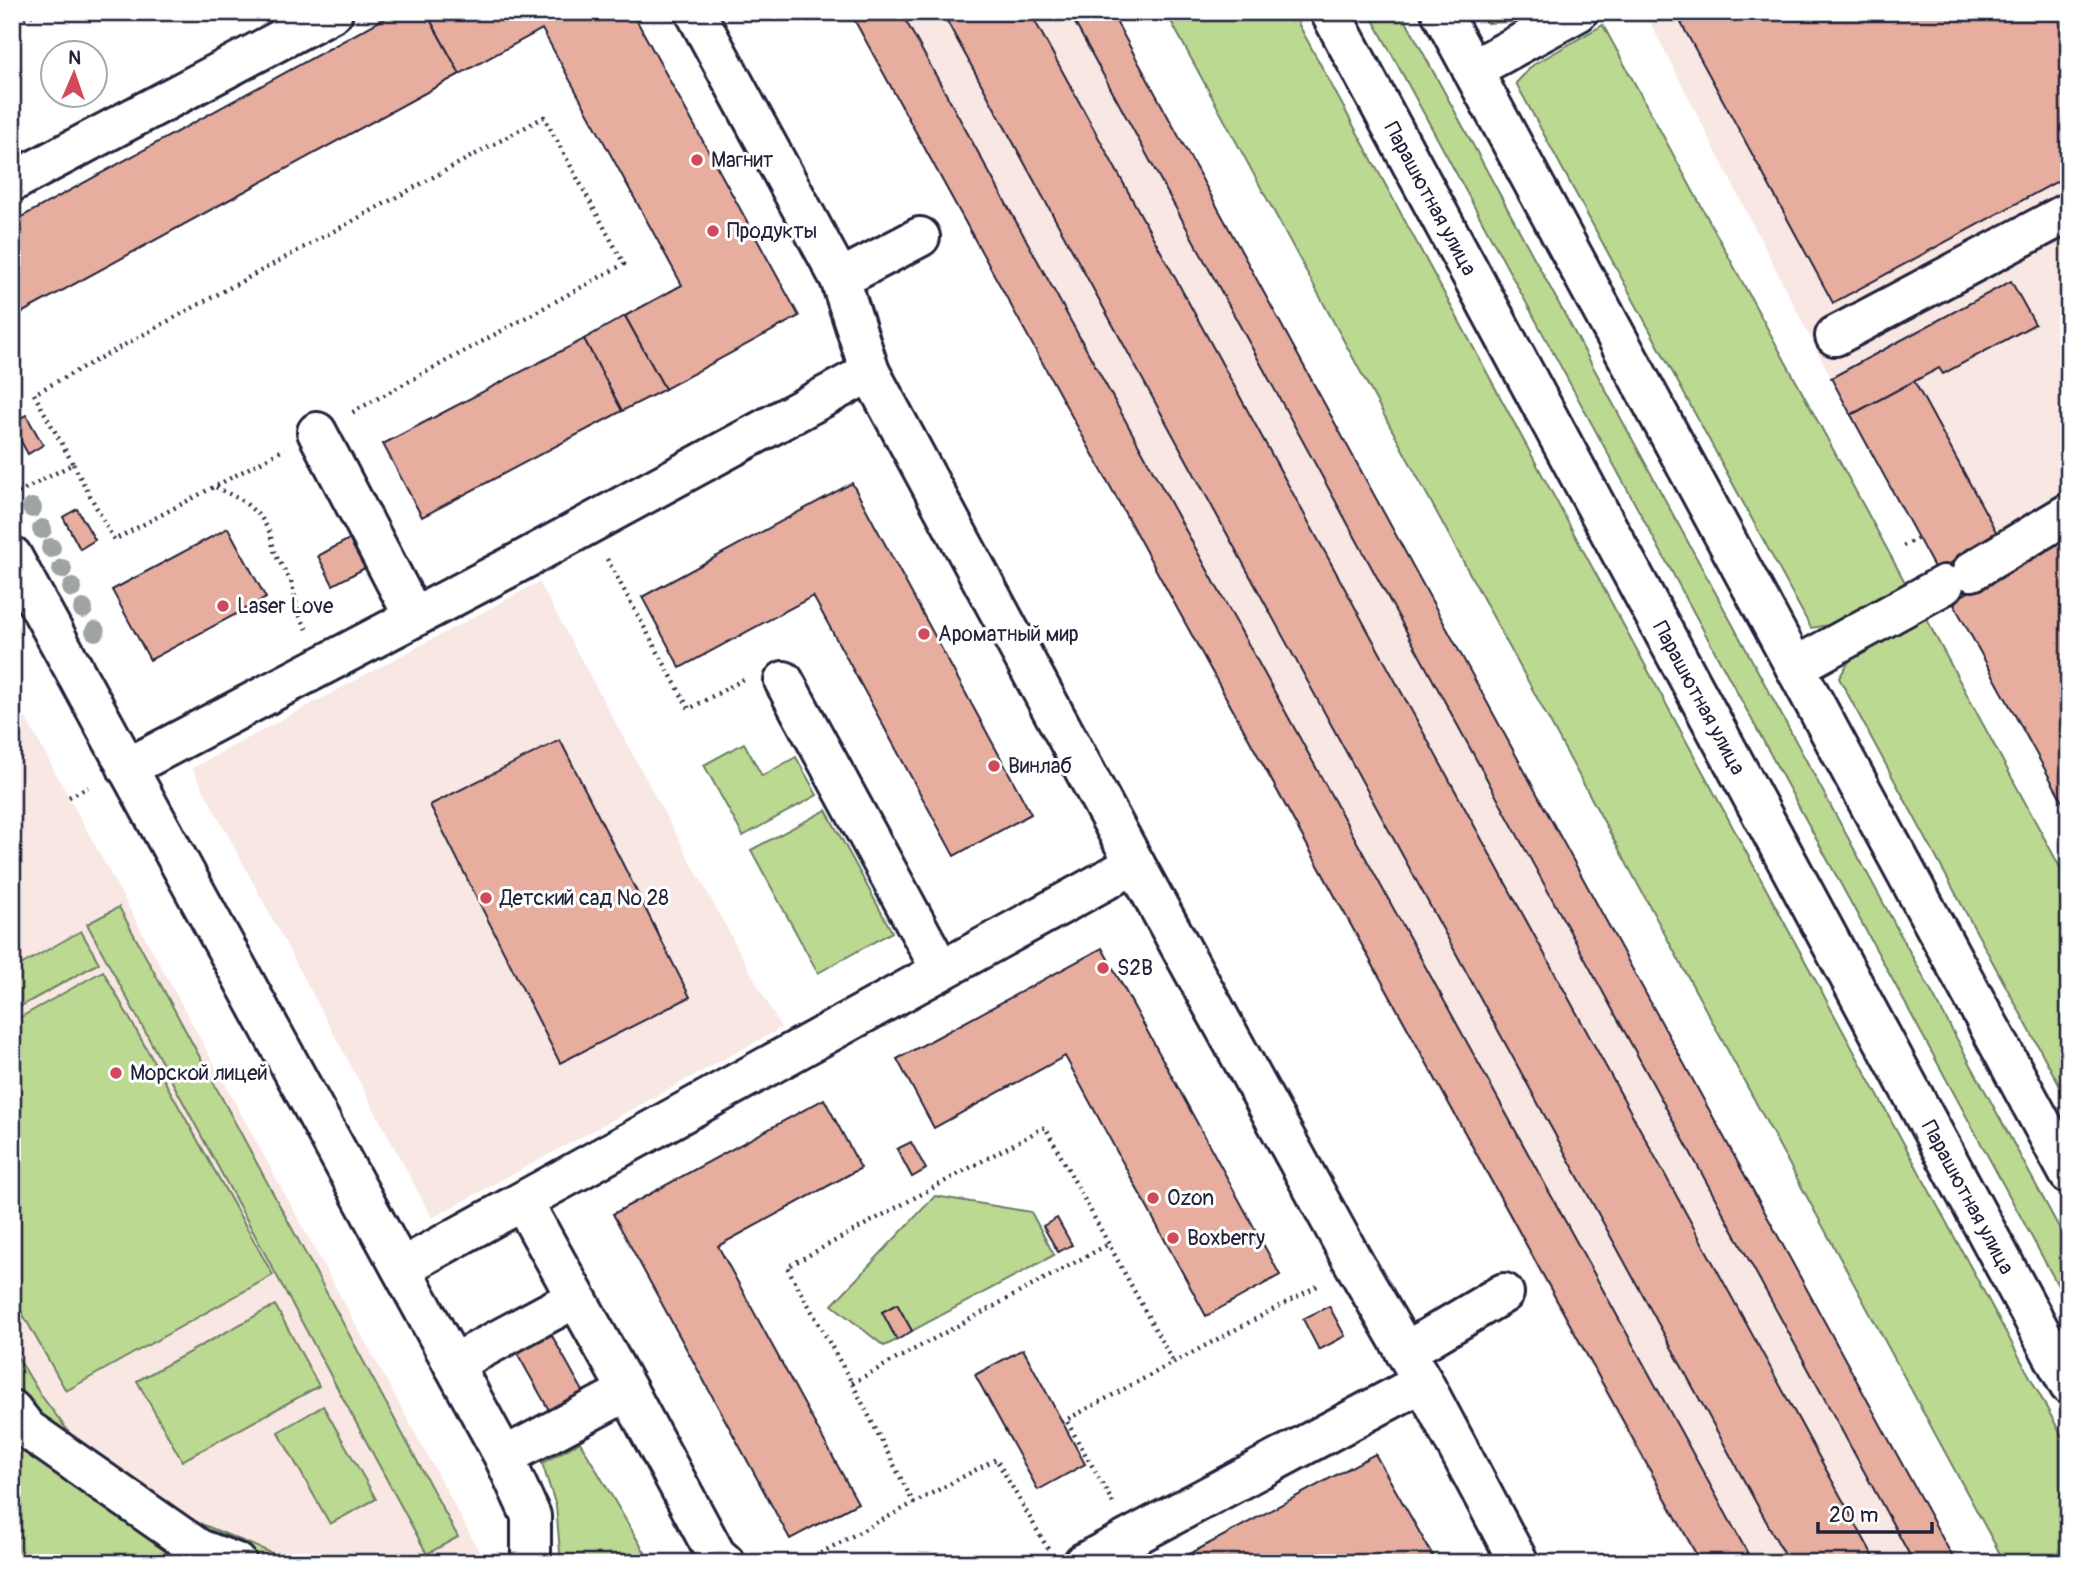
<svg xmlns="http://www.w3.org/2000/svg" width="2081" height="1575" viewBox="0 0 2081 1575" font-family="Pangolin,sans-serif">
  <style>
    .built { fill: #f8e7e2 }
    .green { fill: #bbd991; stroke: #6e7e66; stroke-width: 2 }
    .building { fill: #e7ae9f; stroke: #22223b; stroke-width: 2 }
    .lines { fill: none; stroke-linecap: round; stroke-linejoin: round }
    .minor-casing { stroke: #22223b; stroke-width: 44 }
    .major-casing { stroke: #22223b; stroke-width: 44 }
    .path { stroke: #22223b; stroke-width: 4.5; stroke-dasharray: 2 5; stroke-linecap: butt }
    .minor { stroke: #fff; stroke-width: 38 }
    .major { stroke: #fff; stroke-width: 38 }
    .tree { fill: #9fa4a2 }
    .poi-dot { fill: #d1495b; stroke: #fff; stroke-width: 2.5 }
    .labels { text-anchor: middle; stroke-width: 6; stroke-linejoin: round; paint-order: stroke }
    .poi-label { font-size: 21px; fill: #22223b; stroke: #fff; text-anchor: start }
    .street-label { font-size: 21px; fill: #22223b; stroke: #fff }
  </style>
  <rect width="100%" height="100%" fill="#fff"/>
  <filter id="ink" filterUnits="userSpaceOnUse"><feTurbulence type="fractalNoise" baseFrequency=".0143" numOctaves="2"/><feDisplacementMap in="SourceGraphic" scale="14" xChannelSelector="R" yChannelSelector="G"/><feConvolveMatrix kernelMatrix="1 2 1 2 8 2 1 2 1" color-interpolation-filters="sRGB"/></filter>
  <g filter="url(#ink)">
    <g class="built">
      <polygon points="849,12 1111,12 1956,1563 1698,1563"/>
      <polygon points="1645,12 2069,12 2069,813 1831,378"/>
      <polygon points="539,582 781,1028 432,1218 192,768"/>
      <polygon points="12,693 483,1558 458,1563 296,1563 182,1516 75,1440 40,1394 12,1348"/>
    </g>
    <g class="green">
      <polygon points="1166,12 1292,12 2069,1449 2069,1563 2005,1563"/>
      <polygon points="1369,12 1401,12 2069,1246 2069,1306"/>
      <polygon points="1481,12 1527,12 1510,22 1487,23"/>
      <polygon points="1603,25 1906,584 1835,624 1811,628 1516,83 1533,65"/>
      <polygon points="1923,613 2069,884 2069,1103 1839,678 1853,655"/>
      <polygon points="744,743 762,776 796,757 817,795 743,836 704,765"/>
      <polygon points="826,810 892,932 818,973 751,850"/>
      <polygon points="119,907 458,1537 427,1554 87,924"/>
      <polygon points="81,931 99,963 12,1011 12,970"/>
      <polygon points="103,971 273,1275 66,1391 12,1295 12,1022"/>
      <polygon points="935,1196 1031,1212 1054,1255 912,1331 897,1304 882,1312 897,1340 884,1346 832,1305"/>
      <polygon points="275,1305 319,1386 182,1461 137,1381"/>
      <polygon points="12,1348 40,1394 75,1440 182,1516 296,1563 12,1563"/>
      <polygon points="323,1406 376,1499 330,1524 278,1432"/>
      <polygon points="580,1442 651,1563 561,1563 556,1506 542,1463"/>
    </g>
    <g class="building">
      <polygon points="396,12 426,12 460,74 12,318 12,222"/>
      <polygon points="426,12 632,12 799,316 665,389 625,316 682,285 542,29 460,74"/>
      <polygon points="850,12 901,12 1753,1563 1701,1563"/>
      <polygon points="942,12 1030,12 1877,1563 1789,1563"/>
      <polygon points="1069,12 1111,12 1956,1563 1914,1563"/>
      <polygon points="1701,12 2069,12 2069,175 1833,303 1681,23"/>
      <polygon points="2011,281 2035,324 1943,374 1939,368 1851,415 1831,378"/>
      <polygon points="625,316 665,389 622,411 584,339"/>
      <polygon points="584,339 622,411 422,517 383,444"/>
      <polygon points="1914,381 1999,537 1936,571 1851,415"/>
      <polygon points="26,415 43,445 28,454 12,425 12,422"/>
      <polygon points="852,483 1031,814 954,856 813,596 680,668 642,597"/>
      <polygon points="77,509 95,540 80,549 63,517"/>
      <polygon points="228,528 266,598 150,660 112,590"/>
      <polygon points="2069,537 2069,813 1952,601"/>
      <polygon points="349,539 365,568 333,585 318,556"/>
      <polygon points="560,740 690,997 560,1063 430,805"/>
      <polygon points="1102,948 1280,1275 1206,1316 1065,1056 934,1128 897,1059"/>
      <polygon points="824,1099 861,1168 718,1246 858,1503 790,1539 613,1214"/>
      <polygon points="911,1142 926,1169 912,1177 897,1149"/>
      <polygon points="1057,1218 1072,1245 1058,1252 1043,1226"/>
      <polygon points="897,1304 912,1331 897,1340 882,1312"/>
      <polygon points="1329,1306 1345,1336 1319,1350 1303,1319"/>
      <polygon points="551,1334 584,1393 550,1412 517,1353"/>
      <polygon points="1023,1349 1085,1464 1038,1490 975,1375"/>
      <polygon points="1375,1454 1437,1563 1173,1563"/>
    </g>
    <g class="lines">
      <defs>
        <g id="minor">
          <polyline points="1472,70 1578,12"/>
          <polyline points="12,182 333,12"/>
          <polyline points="840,279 920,237"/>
          <polyline points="1835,336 2069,212"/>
          <polyline points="870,372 1135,864 1355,1265 1423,1382 1519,1563"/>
          <polyline points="317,432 414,617"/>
          <polyline points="12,556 504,1457 531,1516 531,1563"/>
          <polyline points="1972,571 2069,513"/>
          <polyline points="1795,667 1944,585"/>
          <polyline points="784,681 941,970"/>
          <polyline points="127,768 512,566 870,372 840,279 695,12"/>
          <polyline points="523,1202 628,1391 716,1555 725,1563"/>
          <polyline points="401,1268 1135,864"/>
          <polyline points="1405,1352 1504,1293"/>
          <polyline points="453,1364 576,1298"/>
          <polyline points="12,1410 27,1429 199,1549 237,1563"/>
          <polyline points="504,1457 628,1391"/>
          <polyline points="1083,1563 1423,1382"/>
        </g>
        <g id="major">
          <path id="s1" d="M 1330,12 L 2069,1385"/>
          <polyline points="1441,12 2069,1174"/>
        </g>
      </defs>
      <use href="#minor" class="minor-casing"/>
      <use href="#major" class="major-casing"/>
      <g class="path">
        <polyline points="12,26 38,12"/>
        <polyline points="73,464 114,540 285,449"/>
        <polyline points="216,487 243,501 261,517 270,533 275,554 291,581 299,614 307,629"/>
        <polyline points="12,496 73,464 34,394 544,117 624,264 351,413"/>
        <polyline points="1903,546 1918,538"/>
        <polyline points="607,559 689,709 746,678"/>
        <polyline points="69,797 88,787"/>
        <polyline points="852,1383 1109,1244"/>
        <polyline points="1113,1503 1066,1420 1321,1284"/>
        <polyline points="914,1504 852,1383 787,1267 1045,1127 1174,1364"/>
        <polyline points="802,1563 996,1459 1048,1549"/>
      </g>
      <use href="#minor" class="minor"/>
      <use href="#major" class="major"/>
    </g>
    <g class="tree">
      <circle cx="32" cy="508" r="10"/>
      <circle cx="42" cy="529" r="10"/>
      <circle cx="51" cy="548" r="10"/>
      <circle cx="62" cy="569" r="10"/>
      <circle cx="72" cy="588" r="10"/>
      <circle cx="83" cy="609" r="10"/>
      <circle cx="95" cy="631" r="10"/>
    </g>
  </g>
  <g class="poi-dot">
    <circle cx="697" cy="160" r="7"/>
    <circle cx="713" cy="231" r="7"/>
    <circle cx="223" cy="606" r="7"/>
    <circle cx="924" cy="634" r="7"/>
    <circle cx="994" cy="766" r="7"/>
    <circle cx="486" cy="898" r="7"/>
    <circle cx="1103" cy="968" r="7"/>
    <circle cx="116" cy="1073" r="7"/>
    <circle cx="1153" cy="1198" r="7"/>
    <circle cx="1173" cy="1238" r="7"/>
  </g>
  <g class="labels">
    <g class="poi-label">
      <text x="711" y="167">Магнит</text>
      <text x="727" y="238">Продукты</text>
      <text x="237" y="613">Laser Love</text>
      <text x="938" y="641">Ароматный мир</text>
      <text x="1008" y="773">Винлаб</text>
      <text x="500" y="905">Детский сад № 28</text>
      <text x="1117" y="975">S2B</text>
      <text x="130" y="1080">Морской лицей</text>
      <text x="1167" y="1205">Ozon</text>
      <text x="1187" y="1245">Boxberry</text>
    </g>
    <g class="street-label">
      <text dy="7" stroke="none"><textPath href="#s1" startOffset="212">Парашютная улица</textPath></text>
      <text dy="7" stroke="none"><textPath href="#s1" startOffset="779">Парашютная улица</textPath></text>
      <text dy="7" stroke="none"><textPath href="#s1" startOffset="1346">Парашютная улица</textPath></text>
    </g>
  </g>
  <rect width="2081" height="1575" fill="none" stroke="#fff" stroke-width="42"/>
  <rect x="21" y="21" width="2039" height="1533" fill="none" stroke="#22223b" stroke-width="2.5" filter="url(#ink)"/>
  <g transform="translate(74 74) rotate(2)"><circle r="33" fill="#ffffff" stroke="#a7a7b1" stroke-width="2"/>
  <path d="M0-5L12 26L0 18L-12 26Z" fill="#d1495b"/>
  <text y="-10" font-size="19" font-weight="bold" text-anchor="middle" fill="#22223b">N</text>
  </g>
  <path d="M1818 1522v10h114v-10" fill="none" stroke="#22223b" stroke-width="3.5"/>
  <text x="1829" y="1522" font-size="21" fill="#22223b" stroke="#ffffff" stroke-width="5" paint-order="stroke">20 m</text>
</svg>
